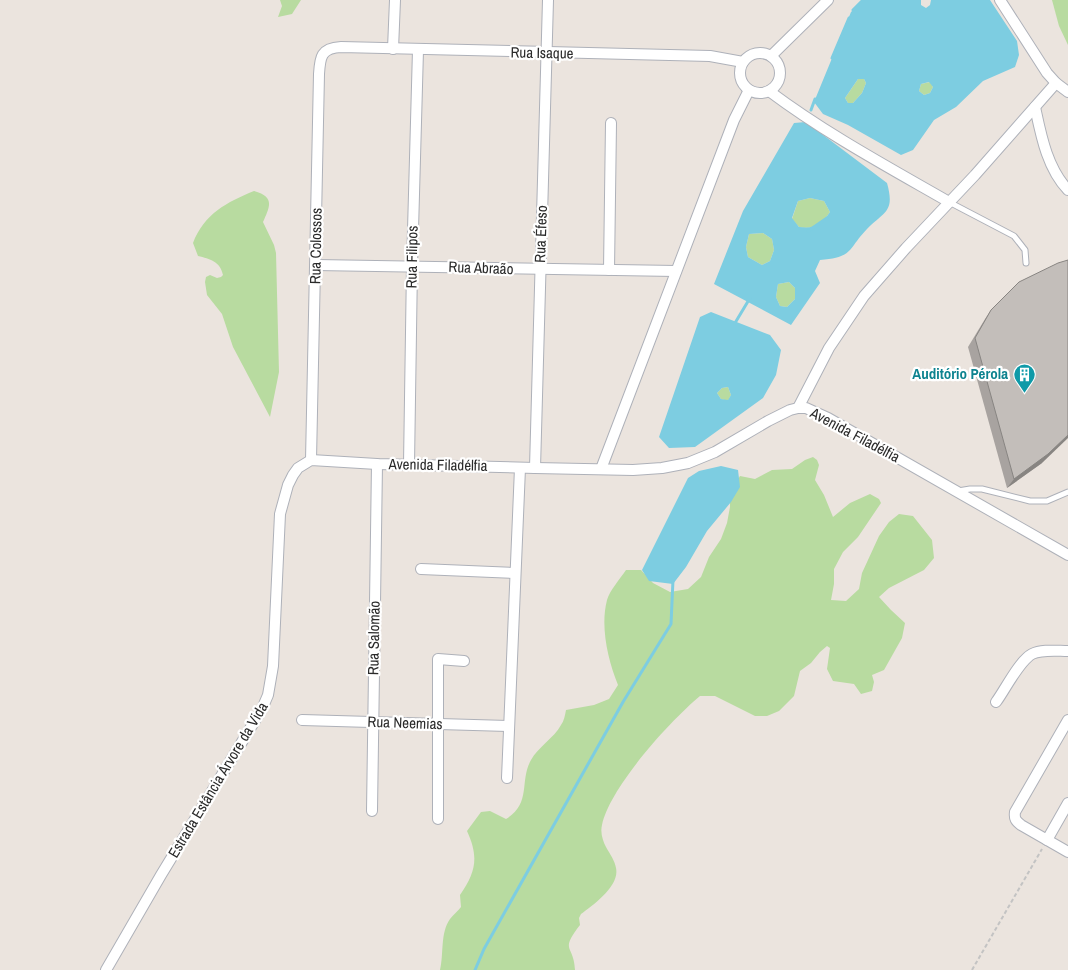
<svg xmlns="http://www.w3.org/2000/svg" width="1068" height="970" viewBox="0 0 1068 970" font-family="'Archivo Narrow',sans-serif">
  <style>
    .green { fill: #b8dba0 }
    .water { fill: #7dcde1; fill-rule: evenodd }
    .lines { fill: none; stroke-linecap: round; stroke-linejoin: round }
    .stream { stroke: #7dcde1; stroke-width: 3 }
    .lane-casing { stroke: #aeb1b9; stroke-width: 7 }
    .street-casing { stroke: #aeb1b9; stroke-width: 12 }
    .path { stroke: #c3c3c3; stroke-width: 2; stroke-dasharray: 4 2.5; stroke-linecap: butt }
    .lane { stroke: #fff; stroke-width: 5 }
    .street { stroke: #fff; stroke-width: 10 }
    .wall { fill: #a8a3a0 }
    .shaded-wall { fill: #888582 }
    .building { fill: #c3beba; stroke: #888582 }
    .labels { text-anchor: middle; stroke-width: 4.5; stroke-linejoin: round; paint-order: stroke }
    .street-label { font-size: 15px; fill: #2a2a2a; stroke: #fff }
    .culture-label { font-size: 15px; font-weight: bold; fill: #0d838f; stroke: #fff; text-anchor: end }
  </style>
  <rect width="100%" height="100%" fill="#ebe4de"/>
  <g class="green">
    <polygon points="280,0 301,0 292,14 278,17 282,6"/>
    <polygon points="1052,0 1068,0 1068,45 1059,26"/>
    <polygon points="858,79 864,79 866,83 862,93 853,103 848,103 845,98"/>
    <polygon points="930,82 933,87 930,93 924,95 919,91 921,84"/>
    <path d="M 254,191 C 275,197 270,206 263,222 L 274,245 L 276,253 L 279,372 L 270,417 L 233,347 L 222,314 L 207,295 L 205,282 L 206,277 L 210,275 L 217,278 L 221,277 L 223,275 C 220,261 210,259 198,256 L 193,243 C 204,214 227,202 254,191 Z"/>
    <path d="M 810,198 L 824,201 L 830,212 C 821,225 815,230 799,227 L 792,219 L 798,201 Z"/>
    <polygon points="763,233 772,239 774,250 770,261 762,265 748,257 746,247 749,234"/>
    <polygon points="789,282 795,288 795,299 787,307 780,306 776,297 778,284"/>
    <polygon points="728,387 731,395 728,401 721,399 717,393 722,388"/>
    <path d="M 813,457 L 817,460 L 819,465 L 815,480 L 824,495 L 833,517 L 850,503 L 870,494 L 879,499 L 881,503 L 858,537 L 843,552 L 834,569 L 834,584 L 831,600 L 846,601 L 859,589 L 862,573 L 879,536 L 889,522 L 899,514 L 913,516 L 932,540 L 934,558 L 924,570 L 889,588 L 879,597 L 891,610 L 905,623 L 902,638 L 884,670 L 872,675 L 874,682 L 872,691 L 861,694 L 854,684 L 833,681 L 827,669 L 830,648 L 827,646 L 820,652 L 811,663 L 800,671 L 794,696 L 779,711 L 767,716 L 755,716 L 715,696 L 700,696 C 670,721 610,787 602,825 C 600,833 603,841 606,847 C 610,854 615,861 616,868 C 620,886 593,905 581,914 L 579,918 L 580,925 C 559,952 574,944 575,970 L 440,970 C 444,954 440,933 450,919 C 453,915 458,911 461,907 L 460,895 C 476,872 479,857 467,831 L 481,812 L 490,811 L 506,819 C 532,803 519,781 531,760 C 538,747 554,738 561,725 C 564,721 565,715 566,710 L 594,705 L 609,699 L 618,685 C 608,660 600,627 607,600 C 610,590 620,579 626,570 L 641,570 L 653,583 L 670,592 L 688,589 L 701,577 L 709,557 L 721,539 L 727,523 L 730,507 L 730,492 L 740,476 L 755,479 L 772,470 L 792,469 L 805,460 Z"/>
  </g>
  <g class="water">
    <path d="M 863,0 L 921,0 L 921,5 L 926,8 L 930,5 L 931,0 L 990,0 L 1017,41 L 1019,55 L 1015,67 L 983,81 L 956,107 L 934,120 L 913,150 L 901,155 L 848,125 L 823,114 L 814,102 L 851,12 ZM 858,79 L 864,79 L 866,83 L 862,93 L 853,103 L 848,103 L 845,98 ZM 929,82 L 933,87 L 930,93 L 924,95 L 919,91 L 921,84 Z"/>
    <path d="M 806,122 L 887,183 C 895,212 885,211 867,229 C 847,250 854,257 820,260 L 815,271 L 820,283 L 791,325 L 714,284 L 743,211 L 794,123 ZM 810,198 L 824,201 L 830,212 C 821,225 815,229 799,227 L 792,218 L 798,201 ZM 763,233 L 772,239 L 774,250 L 770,261 L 762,265 L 748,257 L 746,247 L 749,234 ZM 789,282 L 795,288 L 795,299 L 787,307 L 780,306 L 776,297 L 778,284 Z"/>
    <path d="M 711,312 L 770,335 L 781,350 L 776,375 L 763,398 L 695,447 L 669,448 L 659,437 L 700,317 ZM 728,387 L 731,395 L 728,400 L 721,399 L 717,393 L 722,388 Z"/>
    <polygon points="721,466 738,470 740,487 731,502 707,531 686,567 673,584 649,581 642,570 688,478 699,471"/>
  </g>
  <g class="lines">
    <g class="stream">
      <polyline points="853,10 863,0"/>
      <polyline points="832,58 849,18"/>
      <polyline points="811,110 815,99"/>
      <polyline points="808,231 827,218"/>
      <polyline points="735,323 750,298"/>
      <polyline points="475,970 484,949 623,702 671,624 673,580"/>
    </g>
    <defs>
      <g id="lane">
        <polyline points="949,202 1014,236 1025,250 1026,263"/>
        <polyline points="958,491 970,489 982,489 1030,501 1047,501 1068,492"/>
      </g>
      <g id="street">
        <polyline points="1000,0 1047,73 1056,83 1068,92"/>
        <polyline points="393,49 395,0"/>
        <circle cx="760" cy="73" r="20"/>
        <polyline points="771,56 828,0"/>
        <path d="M 769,91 C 825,133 888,167 949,202"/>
        <path d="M 1035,107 C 1041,135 1047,168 1068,190"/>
        <polyline points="316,265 676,271"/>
        <polyline points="609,270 611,123"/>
        <polyline points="798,408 829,348 864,296 906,248 975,175 1056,83"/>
        <path d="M 311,460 L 319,74 C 320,57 321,48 341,47 L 710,56 L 743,62"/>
        <polyline points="409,464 412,266 418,50"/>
        <polyline points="535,468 548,0"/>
        <polyline points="601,469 734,120 749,90"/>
        <polyline points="421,569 515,573"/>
        <path d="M 996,702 C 1005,690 1019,661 1032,654 C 1042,649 1057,651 1068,651"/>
        <polyline points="302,720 508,726"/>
        <path d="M 1068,720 L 1015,812 C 1014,819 1016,821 1021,825 L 1068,852"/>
        <polyline points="507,778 520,468"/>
        <polyline points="372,811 377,464"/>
        <polyline points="438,819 438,659 464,661"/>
        <polyline points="1047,840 1068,803"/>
        <polyline points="106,970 161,875 262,709 268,695 273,666 280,514 288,485 293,475 298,468 311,460 377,464 535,468 633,470 662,468 688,463 715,452 768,421 790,410 798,408 806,408 828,418 1068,555"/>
      </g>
    </defs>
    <use href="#lane" class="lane-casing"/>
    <use href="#street" class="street-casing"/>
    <polyline class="path" points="972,970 1042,849"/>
    <use href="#lane" class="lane"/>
    <use href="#street" class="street"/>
  </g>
  <polygon class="wall" points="991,310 1042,463 1007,488 968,347 985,319"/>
  <polygon class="shaded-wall" points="1068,435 1068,438 1042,463 1007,488 1014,479"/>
  <polygon class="building" points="1068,260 1068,435 1048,454 1014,479 975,338 991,310 1019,282 1058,263"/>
  <defs>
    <symbol id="building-pin" viewBox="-11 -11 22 30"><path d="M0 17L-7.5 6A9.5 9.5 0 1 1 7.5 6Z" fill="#0f9aa8" stroke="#fff"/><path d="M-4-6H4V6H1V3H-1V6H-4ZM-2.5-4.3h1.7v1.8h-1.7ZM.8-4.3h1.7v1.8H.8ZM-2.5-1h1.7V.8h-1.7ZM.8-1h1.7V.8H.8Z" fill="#fff"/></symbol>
  </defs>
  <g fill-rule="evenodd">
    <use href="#building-pin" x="1012" y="362" width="25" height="34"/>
  </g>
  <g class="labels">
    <g class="street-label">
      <text transform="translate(542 53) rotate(1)" y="5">Rua Isaque</text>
      <text transform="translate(541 234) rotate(-88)" y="5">Rua Éfeso</text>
      <text transform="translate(316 246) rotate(-89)" y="5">Rua Colossos</text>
      <text transform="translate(412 257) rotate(-89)" y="5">Rua Filipos</text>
      <text transform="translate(481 268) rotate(2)" y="5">Rua Abraão</text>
      <text transform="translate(855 435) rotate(28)" y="5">Avenida Filadélfia</text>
      <text transform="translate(438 465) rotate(1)" y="5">Avenida Filadélfia</text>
      <text transform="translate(374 638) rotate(-89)" y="5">Rua Salomão</text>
      <text transform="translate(405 723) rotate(2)" y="5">Rua Neemias</text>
      <text transform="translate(218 780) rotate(-59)" y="5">Estrada Estância Árvore da Vida</text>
    </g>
    <g class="culture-label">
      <text x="1008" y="379">Auditório Pérola</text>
    </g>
  </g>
</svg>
